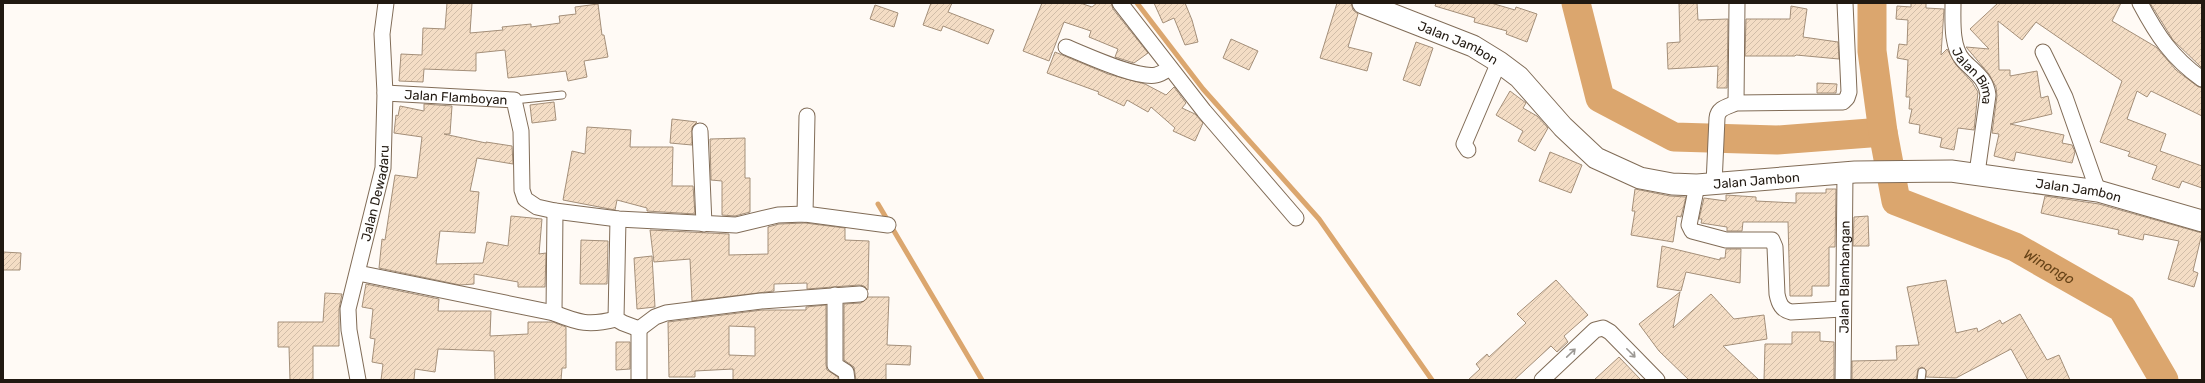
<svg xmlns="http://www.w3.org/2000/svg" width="2205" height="383" viewBox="0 0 2205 383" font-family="Rubik,sans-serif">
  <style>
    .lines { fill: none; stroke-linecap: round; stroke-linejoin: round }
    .stream { stroke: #dba66e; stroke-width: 5 }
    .river { stroke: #dba66e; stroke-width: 29 }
    .building { fill: url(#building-hatch); stroke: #a48f79; fill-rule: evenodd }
    .lane-casing { stroke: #816c57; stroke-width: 9 }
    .street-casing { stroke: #816c57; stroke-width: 17 }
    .secondary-casing { stroke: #816c57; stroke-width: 23 }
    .lane { stroke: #fff; stroke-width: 7 }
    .street { stroke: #fff; stroke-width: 15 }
    .secondary { stroke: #fff; stroke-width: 21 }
    .oneway { stroke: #9b9894 }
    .labels { text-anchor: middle; stroke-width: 3.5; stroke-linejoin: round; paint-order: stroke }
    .street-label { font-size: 13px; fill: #211911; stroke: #fffaf5 }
    .water-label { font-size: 14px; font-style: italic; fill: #664217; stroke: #fffaf5 }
  </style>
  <defs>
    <pattern id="building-hatch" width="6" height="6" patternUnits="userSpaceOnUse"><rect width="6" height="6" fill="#f4ddc5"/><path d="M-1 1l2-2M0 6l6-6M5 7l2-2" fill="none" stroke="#d1bda8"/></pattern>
  </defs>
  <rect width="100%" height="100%" fill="#fffaf5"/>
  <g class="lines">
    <g class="stream">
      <polyline points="1137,3 1203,89 1319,219 1432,380"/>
      <polyline points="878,204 982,380"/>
    </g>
    <g class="river">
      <polyline points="1576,3 1600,98 1674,137 1777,140 1883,132"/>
      <path id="s1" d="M 1872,3 L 1872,51 L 1883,132 L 1896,201 L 2015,247 L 2122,308 L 2164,380"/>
    </g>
  </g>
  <g class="building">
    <polygon points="447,3 472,3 470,33 503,30 502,27 531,24 531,27 560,23 559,16 576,14 575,7 598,4 602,35 604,35 608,57 584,61 587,77 568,81 566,71 508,78 505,50 476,53 476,71 424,69 423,82 399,81 401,54 422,55 423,28 445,29"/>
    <polygon points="931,3 952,3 948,12 994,30 988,44 943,26 941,31 923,25"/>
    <polygon points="1042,3 1080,3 1092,7 1097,3 1111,3 1113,9 1148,53 1134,63 1115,57 1118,49 1089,37 1091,31 1064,22 1049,61 1023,51"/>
    <polygon points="1154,3 1185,3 1192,20 1198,42 1185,45 1174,18 1163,23"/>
    <polygon points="1337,3 1351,3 1353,10 1358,14 1348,47 1372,53 1367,71 1320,58"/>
    <polygon points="1436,3 1491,3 1515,10 1516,7 1537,14 1527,42 1506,34 1507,31 1474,22 1475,18 1435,6"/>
    <polygon points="1679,3 1697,3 1698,20 1728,19 1727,88 1717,88 1718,66 1668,69 1667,43 1680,42"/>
    <polygon points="1911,3 1926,3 1926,8 1944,9 1941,55 1947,49 1956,65 1972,82 1978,92 1974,130 1958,128 1954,150 1940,147 1942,138 1919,133 1920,125 1909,123 1912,109 1909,109 1910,97 1906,97 1908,60 1897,58 1899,44 1907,45 1908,20 1896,19 1897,6 1911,7"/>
    <polygon points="1998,3 2121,3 2112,21 2156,47 2176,70 2197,86 2202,88 2202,116 2151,91 2147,97 2137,91 2127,119 2166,134 2160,151 2202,166 2202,188 2182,181 2179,188 2152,179 2157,166 2128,156 2130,152 2100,142 2122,81 2036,22 2022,40 1998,21 1999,70 2010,70 2010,76 2037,71 2041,98 2048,96 2052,114 2010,124 2064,135 2062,143 2072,145 2075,152 2072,163 2016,152 2014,161 1994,156 1999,134 1992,133 1997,96 1996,87 1989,74 1966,47 1989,49 1970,29"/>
    <polygon points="2150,3 2202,3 2202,68 2173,40"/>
    <polygon points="875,5 898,13 894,27 870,19"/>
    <polygon points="1791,6 1807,9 1803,37 1838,42 1839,59 1796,55 1795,56 1745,56 1746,19 1790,19"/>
    <polygon points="1231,39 1258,51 1249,70 1223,58"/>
    <polygon points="1416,42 1433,48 1420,86 1403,80"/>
    <polygon points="1055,52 1108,74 1145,84 1166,95 1174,87 1186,103 1182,108 1195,114 1203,123 1195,141 1173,131 1175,128 1151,107 1148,112 1127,100 1124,106 1098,94 1099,92 1047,73"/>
    <polygon points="1817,83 1837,84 1836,93 1817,93"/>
    <polygon points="1510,91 1526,103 1523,108 1537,116 1548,128 1535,151 1518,141 1523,131 1496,115"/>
    <polygon points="554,102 556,120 532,123 530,105"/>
    <polygon points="424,104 452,106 450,134 444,134 486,143 486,142 512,146 513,164 477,158 470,191 479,192 475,233 440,231 436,264 483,263 487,242 508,246 511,216 542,219 539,254 546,253 545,287 518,287 518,282 474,274 474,284 460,285 379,268 382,239 385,240 395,175 417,178 422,137 394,133 396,115 398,116 400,106 424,111"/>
    <polygon points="672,119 697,122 692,127 692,145 670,143"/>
    <polygon points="587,127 631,130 630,147 673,147 672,186 693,186 695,214 647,211 647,208 617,200 615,210 563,200 572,151 585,154"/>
    <polygon points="745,138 745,178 750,178 750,212 735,216 722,215 722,181 711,180 710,139"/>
    <polygon points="1550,152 1582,165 1571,193 1539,181"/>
    <polygon points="1635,189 1670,196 1686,197 1681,217 1677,216 1673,242 1631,235 1635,211 1632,211"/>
    <polygon points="1826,189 1836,189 1835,247 1829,247 1829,286 1812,286 1812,296 1790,296 1788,222 1743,222 1742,231 1727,231 1727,227 1701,223 1702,219 1699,219 1704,198 1726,201 1726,195 1756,197 1756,201 1796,203 1796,193 1826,193"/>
    <polygon points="2045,196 2099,204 2202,233 2193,271 2198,273 2194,287 2168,279 2179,241 2144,234 2143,240 2118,234 2119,230 2041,213"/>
    <polygon points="1868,216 1869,246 1853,246 1854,217"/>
    <polygon points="805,223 845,228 845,240 869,241 868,290 864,286 859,285 807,289 807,283 774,284 774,291 692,301 690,259 654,262 650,230 729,234 729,255 768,254 768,227 779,224"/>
    <polygon points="581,240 608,241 607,284 580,284"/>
    <polygon points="1662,246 1720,260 1720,258 1725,258 1726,249 1741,249 1740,283 1686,272 1681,291 1657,287"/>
    <polygon points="3,252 21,253 20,270 3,270"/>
    <polygon points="652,256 655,307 637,309 634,258"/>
    <polygon points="1556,280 1588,315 1564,336 1568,342 1557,352 1551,346 1514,380 1468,380 1480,369 1476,364 1487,354 1489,357 1526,323 1517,314"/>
    <polygon points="1946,280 1956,333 1977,328 1978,332 2000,320 2002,324 2020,314 2047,360 2059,355 2070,380 2028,380 2011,349 1956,378 1926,377 1926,370 1922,367 1918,369 1916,380 1852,380 1852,361 1897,360 1896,346 1919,345 1907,287"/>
    <polygon points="366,284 439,299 438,311 491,311 490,336 528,334 528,322 553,322 566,327 566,368 562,368 561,380 495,380 494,351 438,349 435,372 415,369 414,380 381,380 383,364 372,362 375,339 370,338 373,309 362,307"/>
    <polygon points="1680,292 1673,328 1711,294 1734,319 1764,315 1767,339 1723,346 1759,380 1689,380 1659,351 1639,324"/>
    <polygon points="325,293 342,294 339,309 339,346 313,346 313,380 290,380 289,347 278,347 278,322 323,322"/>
    <polygon points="868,297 889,297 887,345 911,346 910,365 886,364 886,380 856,380 854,367 844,360 844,304 861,303"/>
    <path d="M 826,305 L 826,365 L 827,370 L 838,377 L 838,380 L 733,380 L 733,369 L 695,371 L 695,377 L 669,377 L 668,322 L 762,310 L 806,310 L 806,307 ZM 729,326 L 755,327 L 755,356 L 729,355 Z"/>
    <polygon points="1792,332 1820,332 1820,341 1834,342 1834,380 1764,380 1765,344 1792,344"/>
    <polygon points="616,342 630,342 630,369 616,370"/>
    <polygon points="1619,357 1641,380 1594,380"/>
  </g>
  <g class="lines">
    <defs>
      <g id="lane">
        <polyline points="514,100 562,95"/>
        <polyline points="1921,380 1922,372"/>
      </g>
      <g id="street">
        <polyline points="1120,3 1204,111 1296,218"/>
        <path id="s2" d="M 1953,3 C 1953,20 1951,47 1963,60 C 1974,72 1986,78 1988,95 L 1977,173"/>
        <path d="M 2140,3 C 2157,35 2172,58 2202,79"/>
        <path d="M 1066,47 C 1086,55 1137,79 1156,75 C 1161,74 1165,71 1170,68"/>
        <polyline points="2043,52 2065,97 2098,191"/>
        <path id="s3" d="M 385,93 L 514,100 L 521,131 L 522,190 L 525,199 L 537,207 L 555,211 L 618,219 L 736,225 L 778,215 L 805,214 L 888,225"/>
        <polyline points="1736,103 1737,3"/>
        <polyline points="700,131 704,224"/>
        <polyline points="1468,150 1464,144 1499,62"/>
        <path d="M 1714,184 L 1717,118 C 1718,108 1727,107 1736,103 L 1843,102 L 1847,98 L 1849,92 L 1845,3"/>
        <path d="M 1697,185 L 1689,225 L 1692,231 L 1726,240 L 1772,240 L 1775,247 L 1777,294 C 1779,304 1782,310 1791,312 L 1842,309"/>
        <polyline points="805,214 807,116"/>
        <polyline points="618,219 616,319 623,323 639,329"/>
        <path d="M 358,273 L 554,313 C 579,323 589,326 616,319"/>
        <polyline points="835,295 835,365 846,372 847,380"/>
        <polyline points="554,313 555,211"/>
        <polyline points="639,329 655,317 666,313 761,301 860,294"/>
        <path id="s4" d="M 358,380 L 349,330 L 348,309 L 383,168 L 385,93 L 382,34 L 386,3"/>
        <polyline points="639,380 639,329"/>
        <polyline points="1542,380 1595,330 1603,328 1610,332 1657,380"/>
        <path id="s5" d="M 1843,380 L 1845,173"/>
      </g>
      <g id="secondary">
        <path id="s6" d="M 1363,3 L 1473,46 L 1499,62 L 1519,77 L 1563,127 L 1596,158 L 1640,178 L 1672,184 L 1697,185 L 1855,172 L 1951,171 L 2098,191 L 2202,221"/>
      </g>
    </defs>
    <use href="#lane" class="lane-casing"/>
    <use href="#street" class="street-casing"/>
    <use href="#secondary" class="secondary-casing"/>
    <use href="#lane" class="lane"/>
    <use href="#street" class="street"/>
    <use href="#secondary" class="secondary"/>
  </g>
  <defs><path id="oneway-shaft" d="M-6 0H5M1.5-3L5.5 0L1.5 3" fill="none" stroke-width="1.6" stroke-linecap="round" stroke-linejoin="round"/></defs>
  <g class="oneway">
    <use href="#oneway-shaft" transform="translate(1571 353) rotate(-44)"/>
    <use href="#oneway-shaft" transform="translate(1631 353) rotate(45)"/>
  </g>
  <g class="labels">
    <g class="street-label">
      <text dy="5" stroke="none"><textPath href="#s6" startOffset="103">Jalan Jambon</textPath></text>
      <text dy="5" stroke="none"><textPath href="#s2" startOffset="79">Jalan Bima</textPath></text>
      <text dy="5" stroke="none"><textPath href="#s3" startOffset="71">Jalan Flamboyan</textPath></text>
      <text dy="5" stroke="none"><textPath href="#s6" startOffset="451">Jalan Jambon</textPath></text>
      <text dy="5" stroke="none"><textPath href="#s6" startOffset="775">Jalan Jambon</textPath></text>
      <text dy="5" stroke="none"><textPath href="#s4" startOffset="191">Jalan Dewadaru</textPath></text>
      <text dy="5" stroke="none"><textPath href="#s5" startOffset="103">Jalan Blambangan</textPath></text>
    </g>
    <g class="water-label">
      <text dy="5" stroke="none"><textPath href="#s1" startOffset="367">Winongo</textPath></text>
    </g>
  </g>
  <rect width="2205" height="383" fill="none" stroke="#211911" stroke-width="8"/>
</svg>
